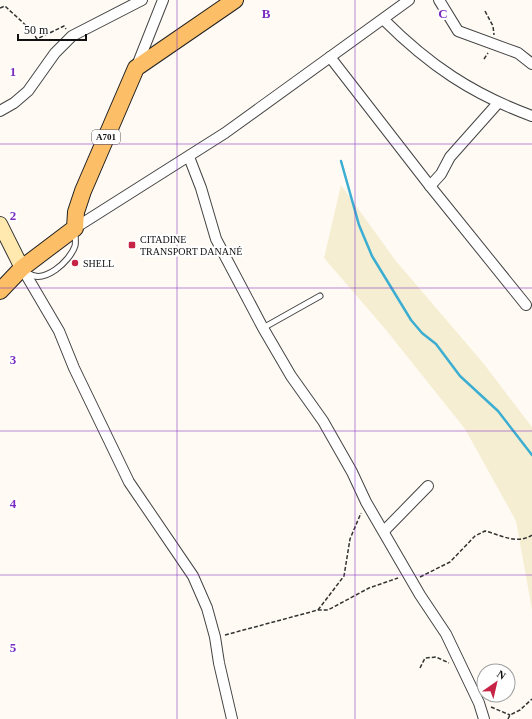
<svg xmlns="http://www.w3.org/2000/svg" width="532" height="719" viewBox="0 0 532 719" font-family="Georgia,serif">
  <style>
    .farmland { fill: #f6eed3 }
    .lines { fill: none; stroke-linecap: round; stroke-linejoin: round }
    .stream { stroke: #3caed1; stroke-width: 2.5 }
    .lane-casing { stroke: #444; stroke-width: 7 }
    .street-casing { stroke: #444; stroke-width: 12 }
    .secondary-casing { stroke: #333; stroke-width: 16 }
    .primary-casing { stroke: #222; stroke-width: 18 }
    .path { stroke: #333; stroke-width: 1.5; stroke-dasharray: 4 2; stroke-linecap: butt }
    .lane { stroke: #fff; stroke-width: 5 }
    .street { stroke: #fff; stroke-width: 10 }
    .secondary { stroke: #ffe9af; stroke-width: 14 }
    .primary { stroke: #fcbf67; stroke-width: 16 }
    .grid { fill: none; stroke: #7b2cbf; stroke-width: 1; stroke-opacity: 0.55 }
    .poi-dot { fill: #c62346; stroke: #fff; stroke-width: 1.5 }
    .labels { text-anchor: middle; stroke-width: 4; stroke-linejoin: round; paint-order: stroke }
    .shield { fill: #fff; stroke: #585858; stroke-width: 1 }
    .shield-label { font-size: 9px; font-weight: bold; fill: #111 }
    .poi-label { font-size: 10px; fill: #111; stroke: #fff; text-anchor: start }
    .grid-label { font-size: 13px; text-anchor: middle; font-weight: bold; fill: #7b2cbf; stroke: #fff; stroke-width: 4; stroke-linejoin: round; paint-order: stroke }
  </style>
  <rect width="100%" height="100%" fill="#fffbf4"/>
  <polygon class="farmland" points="341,185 396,261 484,364 532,427 532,610 516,521 465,429 386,330 324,258"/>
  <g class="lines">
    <polyline class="stream" points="341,161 359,225 372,256 411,320 422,333 436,344 460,376 498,411 532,455"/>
    <defs>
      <g id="lane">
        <path d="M 28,273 C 44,285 70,261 75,246 C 76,242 75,237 75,233"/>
        <polyline points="263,328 320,296"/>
      </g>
      <g id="street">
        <polyline points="439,0 458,31 518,53 532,64"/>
        <path d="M 384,20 C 429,65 472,94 532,116"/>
        <polyline points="330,57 430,186 526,305"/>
        <polyline points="136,68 163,0"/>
        <polyline points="0,111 14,103 28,91 55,53 72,36 142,0"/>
        <polyline points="189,157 201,188 216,239 263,328 291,376 323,421 352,472 366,502 420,595 446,634 479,703 484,719"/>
        <polyline points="430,186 441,174 450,157 498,103"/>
        <polyline points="75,228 225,133 409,0"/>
        <polyline points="22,268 59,331 74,368 129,482 193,576 207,608 215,637 219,663 232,719"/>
        <polyline points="384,531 428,486"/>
      </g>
      <polyline id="secondary" points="0,224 22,268"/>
      <polyline id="primary" points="0,291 22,268 75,228 76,212 83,191 136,68 235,0"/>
    </defs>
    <use href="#lane" class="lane-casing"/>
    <use href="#street" class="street-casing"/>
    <use href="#secondary" class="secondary-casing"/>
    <use href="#primary" class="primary-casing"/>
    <g class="path">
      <path d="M 0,8 L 5,6 C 16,17 29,26 37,39 L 64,26 L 66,29"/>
      <polyline points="485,11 493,26 494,35"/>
      <polyline points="484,59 488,53"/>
      <path d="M 420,577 L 450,562 L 475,536 L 485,531 C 501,535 517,545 532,535"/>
      <polyline points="318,610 344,576 350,539 361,513"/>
      <polyline points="225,635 318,610 328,610 369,588 398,578"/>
      <polyline points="420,668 425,658 436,657 449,663"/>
      <polyline points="491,707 510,715"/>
      <polyline points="508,719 510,715 520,710 532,699"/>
    </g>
    <use href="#lane" class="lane"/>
    <use href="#street" class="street"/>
    <use href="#secondary" class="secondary"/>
    <use href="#primary" class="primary"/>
  </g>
  <path class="grid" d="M 177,0 L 177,719M 355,0 L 355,719M 0,144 L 532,144M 0,288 L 532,288M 0,431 L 532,431M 0,575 L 532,575"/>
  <g class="poi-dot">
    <rect x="128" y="241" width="8" height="8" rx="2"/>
    <circle cx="75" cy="263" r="4"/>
  </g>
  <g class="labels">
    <rect class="shield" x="92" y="130" width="28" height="14" rx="3"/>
    <g class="shield-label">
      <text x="106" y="140">A701</text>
    </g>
    <g class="poi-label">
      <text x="140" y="243">CITADINE<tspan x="140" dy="12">TRANSPORT DANANÉ</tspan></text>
      <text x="83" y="267">SHELL</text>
    </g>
  </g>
  <g class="grid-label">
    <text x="266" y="18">B</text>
    <text x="443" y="18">C</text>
    <text x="13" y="76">1</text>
    <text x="13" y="220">2</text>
    <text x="13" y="364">3</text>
    <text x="13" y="508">4</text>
    <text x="13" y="652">5</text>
  </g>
  <g transform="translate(496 683) rotate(34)"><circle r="19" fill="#ffffff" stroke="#a0a0a0"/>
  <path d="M0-3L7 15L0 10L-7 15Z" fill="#c62346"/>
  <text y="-6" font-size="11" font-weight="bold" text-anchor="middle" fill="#111111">N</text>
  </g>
  <path d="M18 34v6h68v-6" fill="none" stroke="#111111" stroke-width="2"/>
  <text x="24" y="34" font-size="12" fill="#111111" stroke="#ffffff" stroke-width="3" paint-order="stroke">50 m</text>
</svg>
